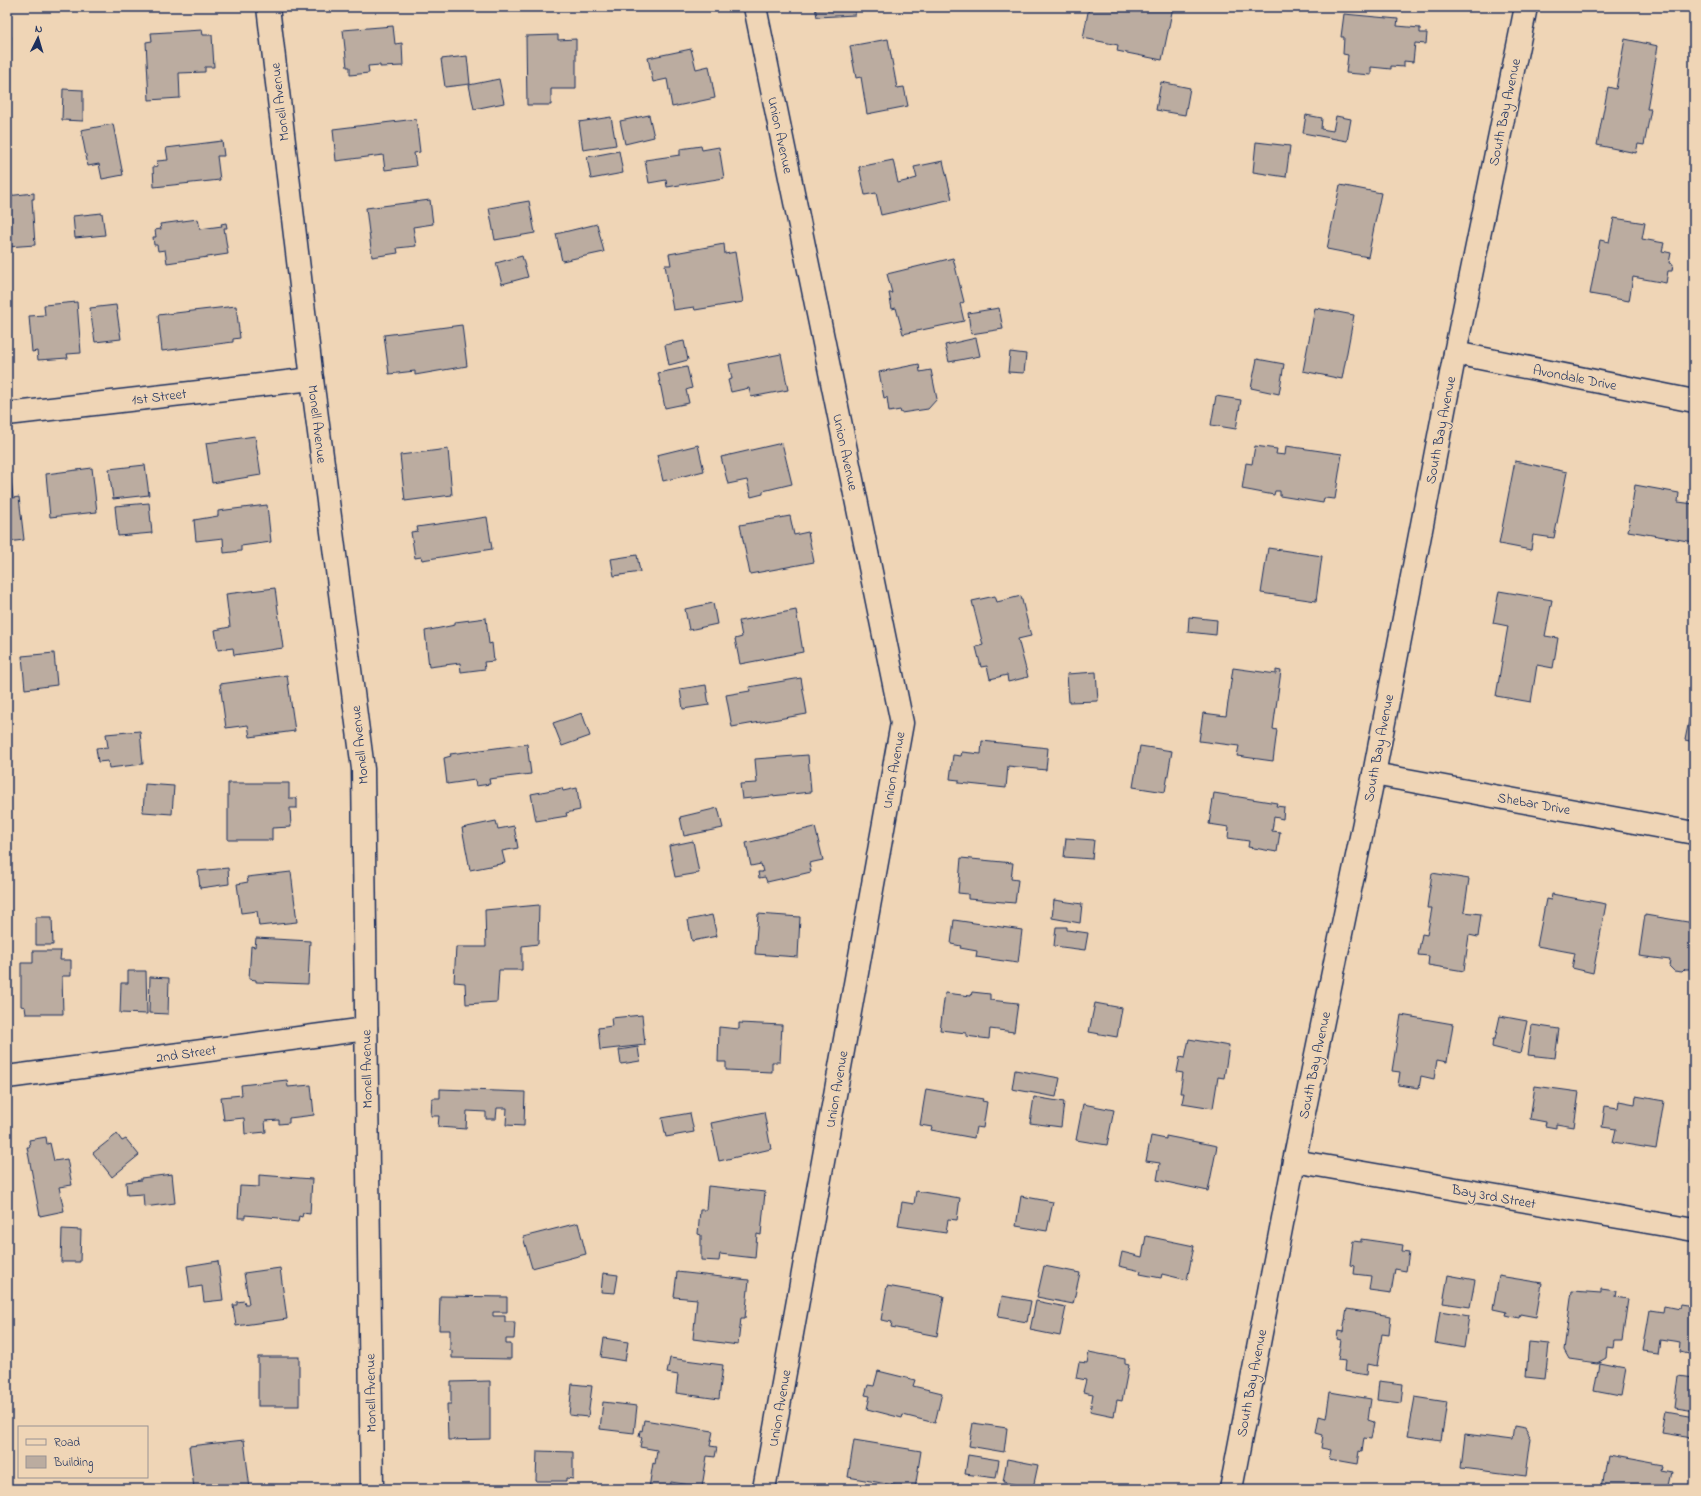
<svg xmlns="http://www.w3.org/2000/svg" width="1701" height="1496" viewBox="0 0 1701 1496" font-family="'Indie Flower',sans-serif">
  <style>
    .building { fill: #bbaca0; stroke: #1b2f5e }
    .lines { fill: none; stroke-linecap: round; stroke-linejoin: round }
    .minor-casing { stroke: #1b2f5e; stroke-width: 25 }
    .minor { stroke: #efd5b6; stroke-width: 22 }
    .labels { text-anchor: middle; stroke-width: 3; stroke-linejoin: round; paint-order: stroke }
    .street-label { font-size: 14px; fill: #1b2f5e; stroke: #efd5b6 }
  </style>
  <rect width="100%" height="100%" fill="#efd5b6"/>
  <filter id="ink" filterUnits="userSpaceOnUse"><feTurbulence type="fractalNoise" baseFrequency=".025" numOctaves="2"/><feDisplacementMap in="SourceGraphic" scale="8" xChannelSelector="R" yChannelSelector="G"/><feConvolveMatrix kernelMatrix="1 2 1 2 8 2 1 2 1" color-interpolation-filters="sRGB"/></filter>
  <g filter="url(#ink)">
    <g class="building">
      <polygon points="815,7 870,7 870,9 855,11 855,15 817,17"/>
      <polygon points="1089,7 1173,7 1162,60 1117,51 1118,45 1083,38"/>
      <polygon points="1344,14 1398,19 1397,26 1420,28 1420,33 1427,33 1426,44 1415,43 1413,62 1404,61 1404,67 1391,66 1391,69 1371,67 1371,75 1346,73 1348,55 1343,54 1344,37 1341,37"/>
      <polygon points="393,26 395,44 402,43 403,66 380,67 380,65 368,66 369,73 350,75 350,67 347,67 343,30"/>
      <polygon points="202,30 203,35 212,35 214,67 205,67 205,72 179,73 180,98 149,100 146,42 152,41 151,33"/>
      <polygon points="558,35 558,40 576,39 576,89 551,89 551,105 527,105 526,36"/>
      <polygon points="7,36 11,36 10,92 7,92"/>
      <polygon points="888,39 897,88 904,87 908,106 867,114 861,77 856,78 850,46"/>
      <polygon points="1625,39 1658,46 1647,109 1651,109 1644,145 1638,144 1636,153 1597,145 1608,87 1616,89"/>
      <polygon points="691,49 696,69 709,66 715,98 672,107 667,79 653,82 648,58"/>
      <polygon points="467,56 470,84 445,87 441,59"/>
      <polygon points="499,79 504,103 474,109 469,85"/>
      <polygon points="1161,82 1190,88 1185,115 1156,110"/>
      <polygon points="63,89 83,90 83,121 62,120"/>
      <polygon points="649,115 654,137 625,144 620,121"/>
      <polygon points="1306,115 1322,118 1321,129 1333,131 1336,116 1351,119 1347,141 1303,133"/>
      <polygon points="611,117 616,145 583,150 579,122"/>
      <polygon points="416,119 420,152 414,153 416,166 385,170 383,155 336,161 333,129"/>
      <polygon points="113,124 123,175 102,179 99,164 88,166 81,130"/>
      <polygon points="222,141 224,156 217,156 220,180 154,187 153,167 158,166 157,161 168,160 166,148"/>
      <polygon points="1256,142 1290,146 1286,177 1253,172"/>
      <polygon points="701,146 702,150 719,147 724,178 667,187 666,180 649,183 645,160 680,155 680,149"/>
      <polygon points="619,151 623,173 591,179 587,157"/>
      <polygon points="893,160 898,183 917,178 914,167 943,161 952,199 881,215 876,193 865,195 859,167"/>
      <polygon points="1340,185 1381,193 1368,257 1327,249"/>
      <polygon points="34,193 34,199 32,199 35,245 7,247 7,196"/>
      <polygon points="430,200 433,224 413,227 416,246 397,248 398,253 372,257 366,208"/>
      <polygon points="529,201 535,233 495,240 489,208"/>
      <polygon points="102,213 105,235 75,238 73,216"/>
      <polygon points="1614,218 1645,223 1642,239 1664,243 1662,251 1671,253 1669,263 1673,264 1672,271 1668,271 1666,283 1633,277 1629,301 1590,294 1600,240 1609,242"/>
      <polygon points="198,219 200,229 222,226 221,224 226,223 227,228 224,228 228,254 167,263 165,250 158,251 157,245 154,245 153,237 156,237 155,230 161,229 160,224"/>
      <polygon points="597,224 604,252 562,261 556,234"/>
      <polygon points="724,244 725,254 735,252 743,302 695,310 694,307 673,310 665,265 671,265 669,254"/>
      <polygon points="522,256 528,277 502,284 496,263"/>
      <polygon points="953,258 964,302 960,304 964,321 903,334 896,308 892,309 889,293 892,293 887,274"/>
      <polygon points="77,302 81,353 67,354 68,358 38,360 37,351 32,352 29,316 45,315 44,305"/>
      <polygon points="116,305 121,339 95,342 90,308"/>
      <polygon points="236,306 240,338 233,339 233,342 162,351 158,315"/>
      <polygon points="999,308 1003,329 971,334 968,313"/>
      <polygon points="1315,308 1354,315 1342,379 1303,371"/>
      <polygon points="462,325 467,366 415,375 415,371 389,374 384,335"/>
      <polygon points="976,338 980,356 949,362 945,345"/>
      <polygon points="684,341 688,360 669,365 665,345"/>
      <polygon points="1010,352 1026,354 1024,373 1008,372"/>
      <polygon points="781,354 788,390 751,397 749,388 731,392 728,380 732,379 729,364"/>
      <polygon points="1257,359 1284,364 1279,394 1251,388"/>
      <polygon points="919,364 920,372 931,370 937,399 928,409 901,413 900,410 889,412 887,397 884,398 879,372"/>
      <polygon points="687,367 692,388 686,390 689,403 665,408 658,373"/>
      <polygon points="1216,396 1241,400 1236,429 1211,425"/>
      <polygon points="255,436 261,475 212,483 206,443"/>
      <polygon points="782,443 792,484 763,491 763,494 751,497 747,480 728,484 721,457"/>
      <polygon points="698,445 704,471 663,481 657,455"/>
      <polygon points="1255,446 1277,449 1276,454 1285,455 1286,446 1342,454 1335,499 1324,498 1323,503 1280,496 1280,491 1275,491 1274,495 1242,489 1246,463 1252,464"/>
      <polygon points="448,449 452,495 405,501 400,455"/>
      <polygon points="1515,461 1567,472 1554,538 1533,535 1531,550 1499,544"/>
      <polygon points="145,465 149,495 113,499 109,469"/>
      <polygon points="92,468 97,512 50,517 46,474"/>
      <polygon points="7,478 11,478 13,498 19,497 24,540 7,542"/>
      <polygon points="1635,485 1679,493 1678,502 1694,504 1694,542 1628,531"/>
      <polygon points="149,503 152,533 118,536 115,506"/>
      <polygon points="267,505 271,542 241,546 241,551 224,553 223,538 196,541 194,520 218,516 218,511"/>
      <polygon points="790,516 794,535 808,532 814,562 750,574 740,525"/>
      <polygon points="487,517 492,549 422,560 421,557 415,558 411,532 418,531 417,527"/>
      <polygon points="1268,548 1322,556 1316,601 1261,593"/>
      <polygon points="637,555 640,572 614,576 611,559"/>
      <polygon points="275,588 283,648 234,655 233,648 218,650 215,630 230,627 226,594"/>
      <polygon points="1499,591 1552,600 1545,636 1558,638 1553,668 1537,665 1531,702 1496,696 1508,626 1493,623"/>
      <polygon points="995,596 997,602 1021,596 1031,636 1018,639 1028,677 1008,682 1007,675 990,679 987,666 981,667 976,647 983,645 972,601"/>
      <polygon points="713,603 717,624 689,630 685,609"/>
      <polygon points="796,610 803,652 740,664 735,639 742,637 739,621"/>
      <polygon points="1189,617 1217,620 1216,635 1188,632"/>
      <polygon points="486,618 489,644 492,643 494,661 484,662 485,669 461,672 460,663 429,667 425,631 455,625 455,622"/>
      <polygon points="54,653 57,685 25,689 22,656"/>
      <polygon points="1233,668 1276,674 1276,670 1281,671 1273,729 1277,730 1273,761 1237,756 1239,746 1199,741 1203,713 1226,716"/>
      <polygon points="1096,672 1098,701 1069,702 1067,674"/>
      <polygon points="287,675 295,731 250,737 248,725 226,728 220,684"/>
      <polygon points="801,678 807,714 732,727 726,695 750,691 749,687"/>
      <polygon points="706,685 709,705 683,709 680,689"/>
      <polygon points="1694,696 1694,742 1685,740"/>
      <polygon points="582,713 590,736 562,746 553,723"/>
      <polygon points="140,731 143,764 109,768 108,761 98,762 96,748 108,747 106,734"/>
      <polygon points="982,741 1048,748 1046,770 1008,766 1006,788 959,783 959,780 950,779 953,755 961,756 962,752 981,754"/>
      <polygon points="527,744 531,774 489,779 490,784 476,786 475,780 447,784 444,758 451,756 450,754"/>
      <polygon points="1140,746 1172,751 1165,792 1133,787"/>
      <polygon points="808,755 811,792 742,799 740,784 757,783 755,759"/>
      <polygon points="228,783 289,783 289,798 297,798 297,808 290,808 291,827 272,828 272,840 228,840"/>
      <polygon points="145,784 174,786 172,814 143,812"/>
      <polygon points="562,788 563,791 577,788 580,810 566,813 567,816 536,821 531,794"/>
      <polygon points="1214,793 1277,803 1276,806 1284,807 1283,819 1274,817 1272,831 1280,832 1277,852 1248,847 1249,841 1228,838 1229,827 1209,824"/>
      <polygon points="718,808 723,828 684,836 680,817"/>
      <polygon points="496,821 498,829 514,826 518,848 502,851 505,863 470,870 462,828"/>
      <polygon points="815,827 823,860 809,863 811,872 767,882 765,877 759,878 758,872 763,872 761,864 751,866 746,843"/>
      <polygon points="1066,838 1094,840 1092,859 1064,857"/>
      <polygon points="693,841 699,873 675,877 669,846"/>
      <polygon points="961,858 1013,863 1011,879 1018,880 1015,903 968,899 968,894 958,893"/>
      <polygon points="228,868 229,884 200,888 198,871"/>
      <polygon points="291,872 297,922 259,926 257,911 241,913 237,884 248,882 247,877"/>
      <polygon points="1432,873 1469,879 1464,912 1481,914 1478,937 1469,935 1464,971 1428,965 1429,956 1418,955 1422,934 1427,935 1432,908 1427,908"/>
      <polygon points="1552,894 1606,904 1593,973 1572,968 1575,953 1537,946 1546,899 1551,900"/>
      <polygon points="1054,900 1082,904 1080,923 1052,918"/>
      <polygon points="539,905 538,944 522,946 522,970 499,970 497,1002 466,1004 465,983 454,982 456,947 486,947 485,910"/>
      <polygon points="758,914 800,917 798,957 755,954"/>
      <polygon points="712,915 717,936 692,941 688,920"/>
      <polygon points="1645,915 1694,923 1694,965 1691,965 1690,969 1685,969 1682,972 1674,971 1669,966 1670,960 1639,956"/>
      <polygon points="36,917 52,917 53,945 36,945"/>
      <polygon points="954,920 1022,930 1018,963 976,957 977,951 960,948 961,946 951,944"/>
      <polygon points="1056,927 1067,927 1067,930 1088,933 1085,950 1054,946"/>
      <polygon points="256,938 310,941 308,984 256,982 256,980 249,979 251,946 255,947"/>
      <polygon points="33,951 61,951 60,960 71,960 71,976 62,976 63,1014 26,1014 25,1007 21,1006 21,963 33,963"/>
      <polygon points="128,971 146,971 147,1014 120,1013 121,983 128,983"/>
      <polygon points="150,977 169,978 168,1014 149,1013"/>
      <polygon points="972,992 990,994 990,1000 1018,1003 1014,1032 990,1029 989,1039 966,1036 966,1033 940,1030 945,993 971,996"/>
      <polygon points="1095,1003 1122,1008 1117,1037 1089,1032"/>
      <polygon points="642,1015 645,1045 600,1050 598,1028 612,1026 611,1018"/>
      <polygon points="1401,1015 1453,1024 1447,1062 1437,1060 1434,1079 1421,1076 1419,1088 1398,1085 1400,1072 1392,1071"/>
      <polygon points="1500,1016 1527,1021 1520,1054 1492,1047 1493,1039 1495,1039"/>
      <polygon points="739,1023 782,1025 780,1062 772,1062 772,1072 726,1070 726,1062 718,1062 719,1027 739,1029"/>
      <polygon points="1532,1025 1559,1029 1555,1058 1528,1055"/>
      <polygon points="1189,1039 1229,1046 1224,1078 1218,1077 1213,1108 1182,1103 1184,1093 1180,1093 1183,1073 1177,1072 1180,1057 1185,1058"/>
      <polygon points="638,1047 640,1061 621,1064 619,1050"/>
      <polygon points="1015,1070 1060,1078 1056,1097 1012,1089"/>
      <polygon points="287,1080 288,1087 311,1085 314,1115 289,1118 289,1123 279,1124 279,1120 265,1121 266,1132 245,1134 244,1118 224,1120 221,1097 242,1095 241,1085"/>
      <polygon points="1535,1086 1579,1092 1574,1127 1556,1124 1556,1128 1545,1126 1546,1122 1530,1119"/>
      <polygon points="440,1089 525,1092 524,1126 506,1125 507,1108 497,1108 496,1119 486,1119 486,1112 467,1111 466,1129 438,1127 439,1116 431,1116 432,1098 440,1098"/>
      <polygon points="926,1089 983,1099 982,1101 987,1102 983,1128 976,1127 974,1138 931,1130 932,1127 920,1125"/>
      <polygon points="1636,1096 1664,1101 1656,1149 1613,1142 1616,1129 1602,1127 1605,1106 1618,1108 1619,1101 1635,1104"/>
      <polygon points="1034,1097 1064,1102 1061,1127 1030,1123"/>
      <polygon points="1083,1104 1114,1110 1107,1145 1076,1140"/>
      <polygon points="764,1112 771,1149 719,1161 711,1123"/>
      <polygon points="690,1113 694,1132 666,1137 662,1118"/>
      <polygon points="1694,1121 1694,1151 1690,1150"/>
      <polygon points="117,1134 122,1141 126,1139 139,1155 112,1177 93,1153"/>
      <polygon points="1151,1136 1166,1139 1166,1136 1217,1146 1208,1191 1157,1180 1160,1163 1146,1161"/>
      <polygon points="46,1137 47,1144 50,1143 54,1161 67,1159 72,1185 59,1187 64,1211 40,1216 27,1147 30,1147 29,1140"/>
      <polygon points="172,1174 175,1203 144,1207 143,1194 127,1195 126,1182 141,1180 141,1178"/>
      <polygon points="259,1175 312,1179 310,1214 303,1213 302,1217 299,1216 298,1222 280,1220 279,1218 245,1215 245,1218 238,1218 240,1186 259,1187"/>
      <polygon points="708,1186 765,1192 761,1235 757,1234 755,1258 720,1254 719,1261 701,1260 701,1235 698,1234 700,1210 706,1210"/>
      <polygon points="916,1191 960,1198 957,1220 948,1219 946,1233 898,1226 902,1202 914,1204"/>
      <polygon points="1021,1196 1053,1202 1047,1231 1016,1226"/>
      <polygon points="578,1223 586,1254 532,1268 523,1237"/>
      <polygon points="62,1229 81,1230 80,1262 61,1262"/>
      <polygon points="1146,1236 1194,1246 1187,1280 1162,1274 1161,1278 1140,1274 1141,1271 1119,1266 1122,1252 1142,1257"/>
      <polygon points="1361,1239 1403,1245 1402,1251 1409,1252 1406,1271 1395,1269 1391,1293 1369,1290 1371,1276 1354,1274 1355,1266 1350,1265 1353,1241 1361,1242"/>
      <polygon points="218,1261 223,1300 204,1302 202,1286 190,1288 187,1266"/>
      <polygon points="1044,1266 1080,1273 1073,1304 1037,1297"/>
      <polygon points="280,1268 287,1319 236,1326 233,1305 237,1305 237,1302 244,1301 245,1304 249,1304 244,1273"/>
      <polygon points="677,1272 749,1280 745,1318 741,1318 738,1345 693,1339 697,1299 674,1297"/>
      <polygon points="603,1273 618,1275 615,1293 601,1292"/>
      <polygon points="1448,1275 1475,1280 1470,1307 1443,1303"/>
      <polygon points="1499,1276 1542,1283 1536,1317 1520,1314 1519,1318 1506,1315 1507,1312 1493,1309"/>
      <polygon points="887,1286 944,1296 937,1336 891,1327 892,1322 881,1320"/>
      <polygon points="1601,1289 1616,1291 1615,1297 1628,1299 1622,1341 1614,1341 1613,1348 1607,1347 1606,1358 1597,1363 1569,1359 1564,1350 1572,1291 1601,1293"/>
      <polygon points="440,1296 507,1297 507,1312 493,1312 493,1316 505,1316 505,1322 515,1322 514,1339 506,1339 506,1344 511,1344 511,1359 452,1358 452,1351 450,1350 450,1330 439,1330"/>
      <polygon points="1002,1296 1031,1301 1027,1322 998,1317"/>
      <polygon points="1036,1301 1066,1307 1060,1336 1030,1330"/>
      <polygon points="1680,1304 1693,1306 1694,1355 1679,1352 1680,1342 1660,1339 1658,1353 1643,1351 1650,1310 1663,1312 1664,1306 1679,1309"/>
      <polygon points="1347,1309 1391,1316 1389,1335 1382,1334 1377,1366 1368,1364 1367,1375 1344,1371 1345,1361 1338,1360 1341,1340 1337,1339 1338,1331 1343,1332"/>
      <polygon points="1440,1311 1469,1316 1464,1348 1435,1343"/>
      <polygon points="604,1338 628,1342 625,1361 601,1357"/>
      <polygon points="1529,1342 1549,1344 1545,1379 1526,1377"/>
      <polygon points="1089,1352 1125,1359 1125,1364 1129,1365 1122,1401 1117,1400 1114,1416 1090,1411 1093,1394 1083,1392 1086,1380 1076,1378 1079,1362 1087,1363"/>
      <rect x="258" y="1357" width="41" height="49"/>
      <polygon points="670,1358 723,1365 719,1399 676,1393 678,1375 667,1373"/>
      <polygon points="1599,1363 1625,1368 1620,1396 1594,1391"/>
      <polygon points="878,1371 915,1380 913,1386 942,1393 935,1423 903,1415 902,1418 867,1409 870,1396 865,1395 868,1385 874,1386"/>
      <polygon points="1679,1376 1694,1378 1694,1411 1675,1408"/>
      <polygon points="490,1381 490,1439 448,1440 447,1404 451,1404 451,1382"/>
      <polygon points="1379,1381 1403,1384 1401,1403 1377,1400"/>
      <polygon points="572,1384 592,1386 588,1417 569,1415"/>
      <polygon points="1330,1392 1371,1399 1368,1420 1374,1422 1371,1439 1364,1438 1362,1452 1359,1451 1357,1464 1329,1459 1331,1450 1321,1448 1323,1435 1316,1433 1319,1416 1326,1418"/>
      <polygon points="1415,1397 1447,1402 1441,1441 1408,1436"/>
      <polygon points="603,1402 637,1406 634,1433 600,1429"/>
      <polygon points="1666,1412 1694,1417 1693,1438 1662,1433"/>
      <polygon points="644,1420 713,1431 710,1446 717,1447 715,1457 707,1456 702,1487 671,1482 670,1489 649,1488 653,1463 655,1464 657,1450 640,1447 642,1437 639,1437 640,1430 642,1431"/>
      <polygon points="973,1423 1007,1428 1004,1452 969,1446"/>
      <polygon points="1514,1426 1525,1428 1531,1438 1526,1476 1461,1468 1465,1434 1512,1440"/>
      <polygon points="244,1440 250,1489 194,1489 189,1446"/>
      <polygon points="854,1440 921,1451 915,1489 848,1477"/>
      <polygon points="537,1451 573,1452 573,1479 566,1478 566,1481 536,1481"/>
      <polygon points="968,1455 999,1460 996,1478 965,1474"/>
      <polygon points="1607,1455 1662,1465 1661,1469 1672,1471 1668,1489 1611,1489 1601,1487"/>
      <polygon points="1007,1459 1038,1465 1033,1488 1003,1482"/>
    </g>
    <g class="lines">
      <defs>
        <g id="minor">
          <polyline points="268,7 312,379 363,769 372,1489"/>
          <polyline points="755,7 902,723 764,1489"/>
          <polyline points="1455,353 1694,401"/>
          <polyline points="7,414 312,379"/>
          <polyline points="1374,774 1694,833"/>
          <polyline points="7,1077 366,1029"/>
          <polyline points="1294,1161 1694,1230"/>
          <polyline points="1231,1489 1294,1161 1374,774 1455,353 1526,7"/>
        </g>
      </defs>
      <use href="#minor" class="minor-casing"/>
      <use href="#minor" class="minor"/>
    </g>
  </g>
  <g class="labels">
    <g class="street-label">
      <text transform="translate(279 102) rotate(-97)" y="5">Monell Avenue</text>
      <text transform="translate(1504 112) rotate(-78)" y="5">South Bay Avenue</text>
      <text transform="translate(781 135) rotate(78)" y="5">Union Avenue</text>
      <text transform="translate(1575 377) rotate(11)" y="5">Avondale Drive</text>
      <text transform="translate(159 396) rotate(-7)" y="5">1st Street</text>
      <text transform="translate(318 424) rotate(83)" y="5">Monell Avenue</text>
      <text transform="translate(1440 430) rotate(-79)" y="5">South Bay Avenue</text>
      <text transform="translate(846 452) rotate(78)" y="5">Union Avenue</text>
      <text transform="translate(359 745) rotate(-96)" y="5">Monell Avenue</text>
      <text transform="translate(1378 748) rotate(-79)" y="5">South Bay Avenue</text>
      <text transform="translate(893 770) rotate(-80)" y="5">Union Avenue</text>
      <text transform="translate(1534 803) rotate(10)" y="5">Shebar Drive</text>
      <text transform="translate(186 1053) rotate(-8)" y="5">2nd Street</text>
      <text transform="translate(1314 1065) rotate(-78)" y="5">South Bay Avenue</text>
      <text transform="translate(366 1069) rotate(-91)" y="5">Monell Avenue</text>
      <text transform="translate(836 1089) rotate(-80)" y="5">Union Avenue</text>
      <text transform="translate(1494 1196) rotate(10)" y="5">Bay 3rd Street</text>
      <text transform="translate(1251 1383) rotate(-79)" y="5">South Bay Avenue</text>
      <text transform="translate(370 1393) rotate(-91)" y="5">Monell Avenue</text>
      <text transform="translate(779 1408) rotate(-80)" y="5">Union Avenue</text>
    </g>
  </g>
  <rect width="1701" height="1496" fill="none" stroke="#efd5b6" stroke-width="24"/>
  <rect x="12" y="12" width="1677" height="1472" fill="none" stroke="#1b2f5e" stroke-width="1.5" filter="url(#ink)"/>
  <rect x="18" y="1426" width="130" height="52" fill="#efd5b6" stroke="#9a9393"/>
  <rect x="26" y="1439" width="20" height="6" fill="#efd5b6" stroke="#9a9393"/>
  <text x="54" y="1446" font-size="12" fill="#1b2f5e">Road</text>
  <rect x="26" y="1456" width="20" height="12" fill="#bbaca0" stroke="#9a9393"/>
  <text x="54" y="1466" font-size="12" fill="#1b2f5e">Building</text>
  <g transform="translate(38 38) rotate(5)" stroke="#efd5b6" stroke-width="3" paint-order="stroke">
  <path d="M0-3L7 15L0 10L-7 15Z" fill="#1b2f5e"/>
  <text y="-6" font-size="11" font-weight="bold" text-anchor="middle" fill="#1b2f5e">N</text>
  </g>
</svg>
